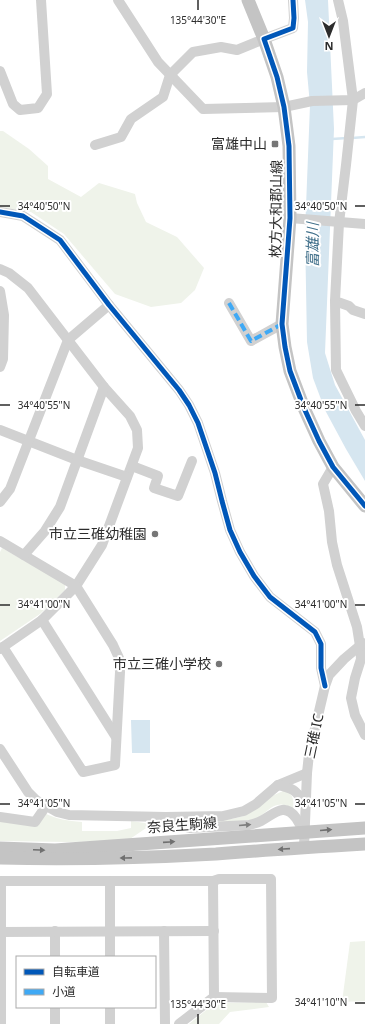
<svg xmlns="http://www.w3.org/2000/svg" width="365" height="1024" viewBox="0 0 365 1024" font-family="'Noto Sans','Noto Sans JP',sans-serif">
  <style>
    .green { fill: #eff3ea }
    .water { fill: #d6e6f0 }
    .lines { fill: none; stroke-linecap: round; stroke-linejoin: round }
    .stream { stroke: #d6e6f0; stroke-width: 2.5 }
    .minor { stroke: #d1d1d1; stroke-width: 10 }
    .major { stroke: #c4c4c4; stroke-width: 13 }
    .quiet { stroke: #3fa9f5; stroke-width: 4; stroke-dasharray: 8 4; stroke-linecap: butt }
    .cycleway-casing { stroke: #fff; stroke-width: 8 }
    .cycleway { stroke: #0057b8; stroke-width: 5 }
    .oneway { fill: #7e7e7e }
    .oneway2 { fill: #707070 }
    .ticks { fill: none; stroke: #2c2c2c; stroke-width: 1.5 }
    .poi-dot { fill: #767676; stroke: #fff; stroke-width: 1.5 }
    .labels { text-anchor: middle; stroke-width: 4; stroke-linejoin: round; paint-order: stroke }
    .poi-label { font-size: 14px; fill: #2c2c2c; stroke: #fff; text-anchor: end }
    .street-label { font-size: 14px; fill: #2c2c2c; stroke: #fff }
    .water-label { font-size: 15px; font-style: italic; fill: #3e6e89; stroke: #fff }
    .ticks-label { font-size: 10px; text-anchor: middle; fill: #2c2c2c; stroke: #fff; stroke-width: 4; stroke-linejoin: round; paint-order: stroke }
  </style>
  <rect width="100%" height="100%" fill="#fff"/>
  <g class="green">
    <polygon points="0,131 3,131 29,149 48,166 48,179 81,197 99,183 135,194 137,203 146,222 177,237 204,268 195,290 181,303 151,307 115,294 64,234 31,212 0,207"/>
    <polygon points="2,548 65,584 65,590 40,614 0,641 0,552"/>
    <path d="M 283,791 C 294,792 293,800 294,809 C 274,797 270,812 254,820 L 191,825 L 191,822 L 232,819 L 244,816 L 272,796 Z"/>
    <path d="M 44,813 C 56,819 68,821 82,822 L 82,831 L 117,831 L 131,828 L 131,821 L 152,824 L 127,841 L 67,842 L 0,841 L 0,820 L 37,825 Z"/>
    <polygon points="365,941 365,1001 342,1002 350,942"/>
    <polygon points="266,1002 269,1007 230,1012 219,1024 189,1024 215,1003"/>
  </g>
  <g class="water">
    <polygon points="305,0 328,0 334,129 325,353 335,385 365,440 365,481 346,449 325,410 313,378 307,342 305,232 310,105 307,72 308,22"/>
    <polygon points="131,720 150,720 150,753 132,753"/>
  </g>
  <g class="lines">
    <g class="stream">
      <polyline points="352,138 365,137"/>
      <polyline points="332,139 347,138"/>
    </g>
    <g class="minor">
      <polyline points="118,0 158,62 203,109 284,107 312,101 353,100 365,93"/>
      <polyline points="338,0 343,21 353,100 346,165 339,223 335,301 349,306 353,310 365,314"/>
      <polyline points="0,71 13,104 20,110 38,108 47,94 41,0"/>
      <polyline points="95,145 121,137 131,119 163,97 170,75 193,52 221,47 237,50 264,39 293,28 294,18 293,0"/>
      <polyline points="0,212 23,216 60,240 109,305 179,390 189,405 198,423 215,473 222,501 230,530 240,552 254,576 270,597 315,632 321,644 321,668 325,686"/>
      <polyline points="290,218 365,224"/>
      <polyline points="0,269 9,273 28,288 104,387 130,416 137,430 138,448 102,545 76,586 42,620 0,649"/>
      <polyline points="0,291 4,315 3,359 0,367"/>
      <polyline points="335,301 336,370 356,411 365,426"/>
      <polyline points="229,303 251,341 282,324"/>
      <polyline points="0,430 77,460 127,477"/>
      <polyline points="132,466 158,476 154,488 178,496 192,461"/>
      <polyline points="333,467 323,484 329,511 332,542 337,565 357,627 360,646 361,659 355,678 351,698 355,715 365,735"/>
      <polyline points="0,502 10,489 68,340 109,305"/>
      <polyline points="0,541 76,586 113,645 119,658 120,672 115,765 83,772 3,647"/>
      <polyline points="24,555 45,531 60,507 104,387"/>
      <polyline points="42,620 116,737"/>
      <polyline points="0,749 28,792 36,800 57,812 69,815 166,817 223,816 244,811 256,804 278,785 307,773"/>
      <path d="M 278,785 C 296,789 295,791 306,804"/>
      <polyline points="0,817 35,822 46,806"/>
      <path d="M 168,818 L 181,825 L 189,828 L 249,825 C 253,824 257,823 261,821 C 273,815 284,801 296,818 C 299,823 302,828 304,832"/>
      <polyline points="304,847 307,773 309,754 325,686 329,675 344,659 363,643"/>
      <polyline points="0,881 213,881 219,879 271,879 272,998 214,997"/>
      <polyline points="1,881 1,1024"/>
      <polyline points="55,931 55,957"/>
      <polyline points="164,931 165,1024"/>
      <polyline points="0,932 214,931"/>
      <polyline points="110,957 110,881"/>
      <polyline points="55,1007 55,1024"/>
      <polyline points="110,1024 110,1007"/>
      <polyline points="179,1024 214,997 213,881"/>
    </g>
    <g class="major">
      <polyline points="248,0 264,39 277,77 284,107 289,146 290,218 282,324 285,347 290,371 304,408 319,441 333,467 365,506"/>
      <polyline points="0,848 55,850 365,828"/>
      <path d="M 0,858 C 72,860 144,858 216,854 C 266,850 315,847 365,844"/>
    </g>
    <polyline class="quiet" points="229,303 251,341 282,324"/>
    <defs>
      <g id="cycleway">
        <polyline points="293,0 294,18 293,28 264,39 277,77 284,107 289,146 290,218 282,324 285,347 290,371 304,408 319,441 333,467 365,506"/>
        <polyline points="0,212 23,216 60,240 109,305 179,390 189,405 198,423 215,473 222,501 230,530 240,552 254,576 270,597 315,632 321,644 321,668 325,686"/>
      </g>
    </defs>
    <use href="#cycleway" class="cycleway-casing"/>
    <use href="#cycleway" class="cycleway"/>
  </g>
  <defs><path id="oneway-solid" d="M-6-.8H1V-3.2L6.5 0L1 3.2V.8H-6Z"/></defs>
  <use class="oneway" href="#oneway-solid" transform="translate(245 825) rotate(-5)"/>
  <g class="oneway2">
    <use href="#oneway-solid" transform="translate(326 830) rotate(-5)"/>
    <use href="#oneway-solid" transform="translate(169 842) rotate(-4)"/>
    <use href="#oneway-solid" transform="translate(284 849) rotate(176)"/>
    <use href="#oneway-solid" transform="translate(39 850) rotate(2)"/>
    <use href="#oneway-solid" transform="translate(126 858) rotate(179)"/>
  </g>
  <path class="ticks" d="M 198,0 L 198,10M 0,206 L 10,206M 355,206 L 365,206M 0,405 L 10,405M 355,405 L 365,405M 0,605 L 10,605M 355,605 L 365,605M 0,804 L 10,804M 355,804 L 365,804M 355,1003 L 365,1003M 198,1014 L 198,1024"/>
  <g class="poi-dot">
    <rect x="271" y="140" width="8" height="8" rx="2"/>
    <circle cx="155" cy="534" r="4"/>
    <circle cx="219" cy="664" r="4"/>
  </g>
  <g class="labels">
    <g class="poi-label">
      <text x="267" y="149">富雄中山</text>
      <text x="147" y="539">市立三碓幼稚園</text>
      <text x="211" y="669">市立三碓小学校</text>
    </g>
    <g class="street-label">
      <text transform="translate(276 209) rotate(-89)" y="5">枚方大和郡山線</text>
      <text transform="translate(314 736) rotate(-78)" y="5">三碓 IC</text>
      <text transform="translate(182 825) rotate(-4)" y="5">奈良生駒線</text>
    </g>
    <g class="water-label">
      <text transform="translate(313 245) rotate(-90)" y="5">富雄川</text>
    </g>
  </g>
  <g class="ticks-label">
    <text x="198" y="24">135°44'30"E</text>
    <text x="321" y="210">34°40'50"N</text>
    <text x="44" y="210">34°40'50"N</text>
    <text x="44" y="409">34°40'55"N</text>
    <text x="321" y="409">34°40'55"N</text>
    <text x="321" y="608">34°41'00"N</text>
    <text x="44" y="608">34°41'00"N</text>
    <text x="321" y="807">34°41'05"N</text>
    <text x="44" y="807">34°41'05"N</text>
    <text x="321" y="1006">34°41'10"N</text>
    <text x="198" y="1008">135°44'30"E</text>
  </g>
  <rect x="16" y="956" width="140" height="52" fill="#ffffff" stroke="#ababab"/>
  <rect x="24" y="969" width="20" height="6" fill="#0057b8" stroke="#ababab"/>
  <text x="52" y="976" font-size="12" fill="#2c2c2c">自転車道</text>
  <rect x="24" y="989" width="20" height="6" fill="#3fa9f5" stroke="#ababab"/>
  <text x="52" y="996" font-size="12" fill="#2c2c2c">小道</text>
  <g transform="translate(329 36) rotate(180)" stroke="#ffffff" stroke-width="3" paint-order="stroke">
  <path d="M0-3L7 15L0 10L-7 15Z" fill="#2c2c2c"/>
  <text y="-6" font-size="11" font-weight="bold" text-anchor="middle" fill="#2c2c2c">N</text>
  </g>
</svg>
